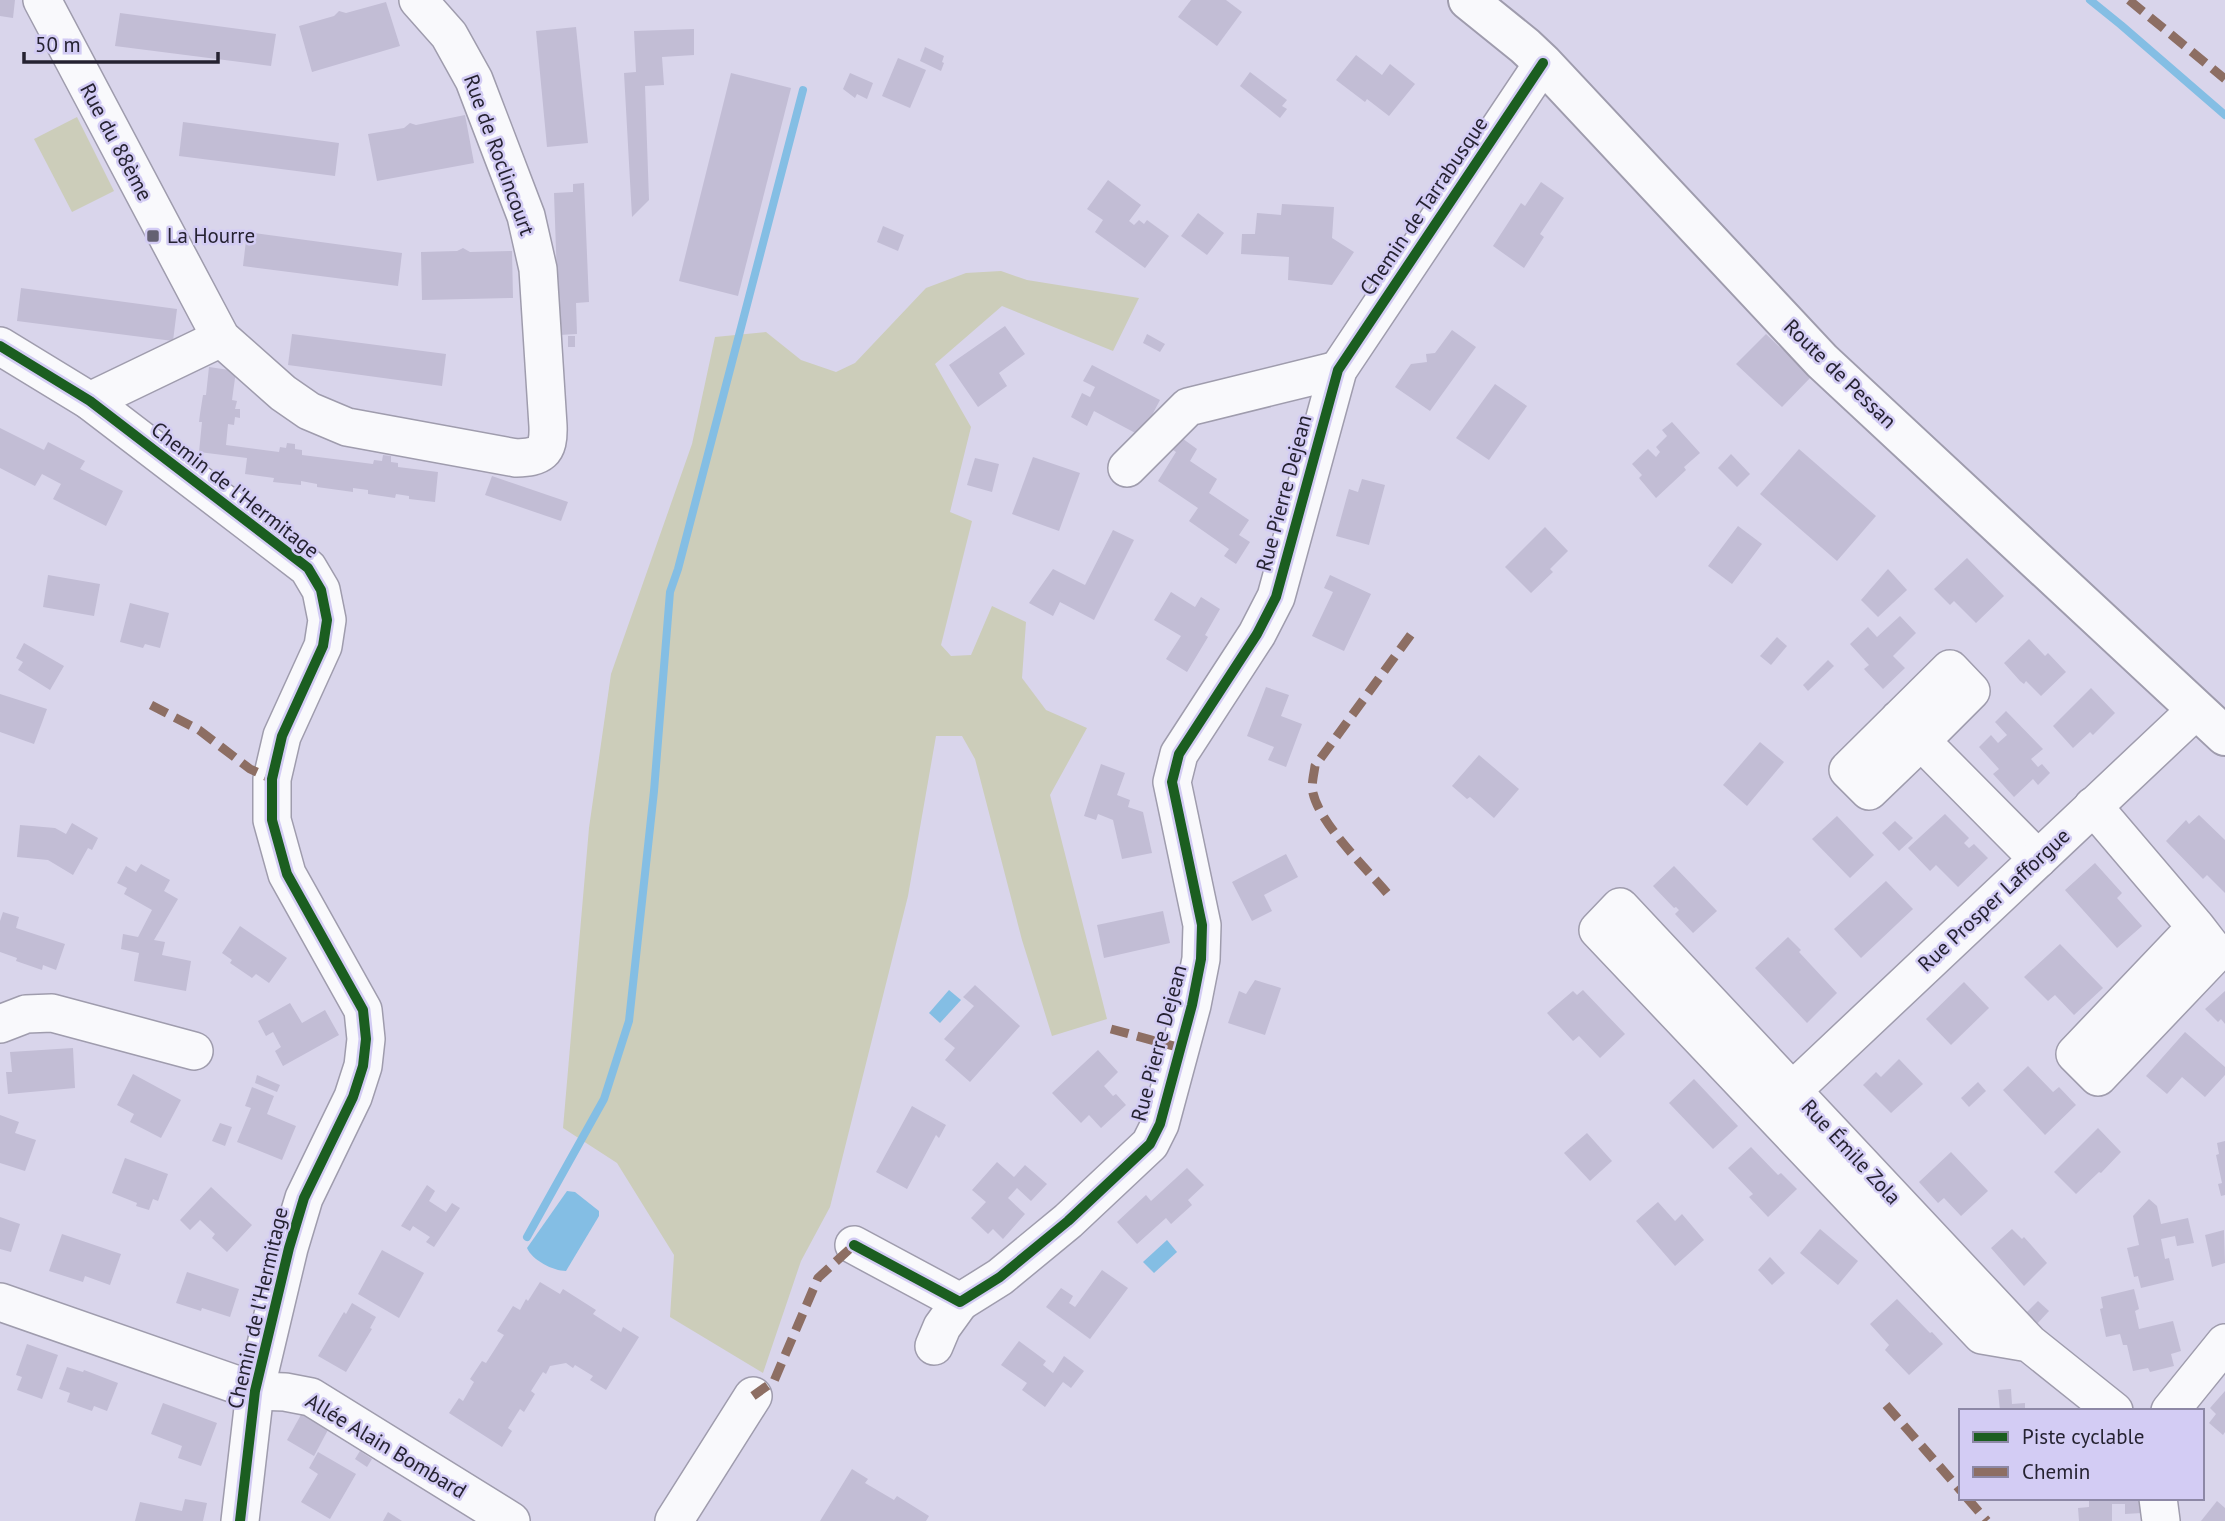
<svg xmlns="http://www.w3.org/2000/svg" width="2225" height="1521" viewBox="0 0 2225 1521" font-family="'PT Sans',sans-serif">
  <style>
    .green { fill: #cccdba }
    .water { fill: #84bee4 }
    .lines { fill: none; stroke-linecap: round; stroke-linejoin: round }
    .stream { stroke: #84bee4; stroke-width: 8 }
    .building { fill: #c2bdd5 }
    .minor-casing { stroke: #9f9cad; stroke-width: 40 }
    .major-casing { stroke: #9f9cad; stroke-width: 42 }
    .minor { stroke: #f9f9fc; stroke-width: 37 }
    .major { stroke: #f9f9fc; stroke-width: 38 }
    .quiet { stroke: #8d6e63; stroke-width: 9; stroke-dasharray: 18 9; stroke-linecap: butt }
    .cycleway-casing { stroke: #d3ccf4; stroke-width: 15 }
    .cycleway { stroke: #1b5e20; stroke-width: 10 }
    .poi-dot { fill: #646172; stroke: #d3ccf4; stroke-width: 2.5 }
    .labels { text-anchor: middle; stroke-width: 5; stroke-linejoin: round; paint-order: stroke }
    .street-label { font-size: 21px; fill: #252231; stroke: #d3ccf4 }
    .poi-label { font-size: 21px; fill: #252231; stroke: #d3ccf4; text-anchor: start }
  </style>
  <rect width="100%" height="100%" fill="#d9d5eb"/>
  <g class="green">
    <polygon points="77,117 114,191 72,212 34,139"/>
    <polygon points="1001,271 1027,280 1139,298 1113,351 1002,306 935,364 971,427 950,512 972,521 941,645 951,656 971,655 992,606 1026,622 1022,678 1046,710 1087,728 1050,795 1107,1019 1052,1036 1022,940 975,759 962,736 936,736 908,896 830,1207 801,1261 763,1373 670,1317 674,1255 617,1163 563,1128 589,828 611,674 692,444 715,337 766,332 801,360 836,372 855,363 926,288 966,273"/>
  </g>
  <g class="water">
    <polygon points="949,990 961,1000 940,1023 929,1013"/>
    <path d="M 567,1191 L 575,1192 L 599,1211 L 599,1216 L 566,1271 C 553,1271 532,1260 527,1248 Z"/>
    <polygon points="1167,1240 1177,1252 1154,1273 1143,1262"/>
  </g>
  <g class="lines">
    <g class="stream">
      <polyline points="2090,0 2121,25 2225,115"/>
      <polyline points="527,1237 604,1099 629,1021 654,791 670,592 678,569 803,90"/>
    </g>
  </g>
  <g class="building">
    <polygon points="0,0 15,0 13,18 0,16"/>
    <polygon points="1191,0 1226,0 1242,12 1217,46 1178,17"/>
    <polygon points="386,2 400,46 312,72 299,26 334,16 339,11 346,13"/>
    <polygon points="120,13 276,34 271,66 115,46"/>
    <polygon points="576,27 588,143 547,147 536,31"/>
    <polygon points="694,29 694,55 662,57 664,85 645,86 649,200 632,217 624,73 636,72 634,31"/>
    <polygon points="925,47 944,56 942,62 944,63 941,71 920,61"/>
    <polygon points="1356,55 1382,75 1390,64 1415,84 1389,116 1367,99 1365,102 1336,80"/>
    <polygon points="898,58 926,70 910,108 882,96"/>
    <polygon points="1250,72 1287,100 1282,106 1287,109 1280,118 1240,86"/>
    <polygon points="731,73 791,88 738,296 679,281"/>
    <polygon points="850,73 873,83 867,99 857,94 855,98 843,89"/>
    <polygon points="465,115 474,163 377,181 368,134 404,128 410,123 416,125"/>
    <polygon points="183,122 339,143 335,176 179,156"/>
    <polygon points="1108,180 1141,205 1129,221 1134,225 1139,220 1144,224 1147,220 1169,236 1145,268 1095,232 1103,220 1087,209"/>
    <polygon points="1541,182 1564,198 1540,234 1544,237 1524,268 1493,246 1521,203 1525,206"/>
    <polygon points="584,183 589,302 576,303 577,334 559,335 554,193 573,192 573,184"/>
    <polygon points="1282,204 1334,207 1332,238 1354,252 1332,285 1288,280 1289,257 1241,254 1242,234 1255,234 1257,213 1281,215"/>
    <polygon points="1198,213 1224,233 1207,255 1181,236"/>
    <polygon points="883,226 904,235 898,251 877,242"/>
    <polygon points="247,232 402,253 398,286 243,266"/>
    <polygon points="463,248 470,252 512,251 513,298 422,300 421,252 457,251"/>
    <polygon points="21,288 177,309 173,341 17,321"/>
    <polygon points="1005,326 1025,354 999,373 1007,386 978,407 949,365"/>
    <polygon points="1452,330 1476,347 1430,411 1395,387 1411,364 1427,362 1426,354 1435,353"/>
    <polygon points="292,334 446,354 442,386 288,365"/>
    <polygon points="1147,334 1165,344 1160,352 1143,343"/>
    <polygon points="1766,334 1811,377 1782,407 1736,364"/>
    <rect x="568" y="336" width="7" height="11"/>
    <polygon points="1092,365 1160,400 1141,436 1094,411 1087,426 1071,417 1082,393 1090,397 1095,387 1083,381"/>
    <polygon points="209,367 236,371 232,400 237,401 235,409 240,409 240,418 235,417 234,425 228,424 226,445 279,452 280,447 286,448 287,443 295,444 295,449 302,450 302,455 373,464 374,460 382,461 383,455 391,456 391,462 398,463 398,467 438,472 435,502 409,499 409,496 396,494 395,498 368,494 368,490 353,488 353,492 317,487 317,484 301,481 301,485 273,482 274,478 245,474 247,458 199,452 202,422 199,422 200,414 203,395 206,395"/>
    <polygon points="1495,384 1527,406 1489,460 1456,438"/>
    <polygon points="1672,422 1700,453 1684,467 1686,470 1656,498 1639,478 1642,475 1632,464 1648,449 1656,457 1660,452 1656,447 1667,436 1662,430"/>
    <polygon points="0,428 44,450 48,442 85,461 80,469 123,491 106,526 53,499 61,484 42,474 35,486 0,468"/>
    <polygon points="1179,436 1197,449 1190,461 1217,479 1209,493 1249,520 1239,535 1250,542 1236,564 1224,556 1229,549 1189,521 1198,508 1158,481 1176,452 1163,443"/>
    <polygon points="1799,449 1876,516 1837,561 1760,494"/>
    <polygon points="1731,454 1750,474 1737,487 1718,468"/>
    <polygon points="1033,457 1080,473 1059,531 1012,514"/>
    <polygon points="975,458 999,464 992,492 967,485"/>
    <polygon points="492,476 568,502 561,521 485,495"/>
    <polygon points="1362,479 1385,485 1369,545 1336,536 1349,489 1358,492"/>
    <polygon points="1738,526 1762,544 1732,584 1708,566"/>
    <polygon points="1545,527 1568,551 1550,569 1553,572 1531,593 1505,567"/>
    <polygon points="1113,530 1134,540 1094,620 1060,602 1053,616 1029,603 1053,569 1085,585"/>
    <polygon points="1967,558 2004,596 1976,623 1954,601 1950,605 1934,589"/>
    <polygon points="1888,569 1907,590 1878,617 1861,600"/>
    <polygon points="48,575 100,584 94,616 43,607"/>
    <polygon points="1330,575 1371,594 1344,651 1312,636 1333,592 1324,588"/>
    <polygon points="1171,592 1195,607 1201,597 1220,609 1205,635 1208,637 1187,672 1166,659 1181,636 1154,620"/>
    <polygon points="130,603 169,613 160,648 145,644 143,648 120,642"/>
    <polygon points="1900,616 1916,633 1893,656 1905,668 1883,689 1864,669 1869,665 1850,644 1868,627 1877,637"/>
    <polygon points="1777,637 1787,646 1771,665 1760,656"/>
    <polygon points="2029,639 2045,656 2048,653 2066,672 2041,696 2026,681 2024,684 2020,681 2004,663"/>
    <polygon points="24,643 64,666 50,690 18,670 23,662 16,658"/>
    <polygon points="1828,660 1834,666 1808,691 1803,685"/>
    <polygon points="1266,687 1289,695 1281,716 1302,724 1286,767 1268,760 1274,747 1247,736"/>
    <polygon points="2091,688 2115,713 2093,735 2090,732 2073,748 2053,726"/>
    <polygon points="0,694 47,709 34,744 0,732"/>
    <polygon points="2006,711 2043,749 2031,759 2038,767 2042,764 2050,773 2038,785 2033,779 2014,797 1993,774 1999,769 1979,747 1991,735 1998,743 2007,735 1995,722"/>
    <polygon points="1760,742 1784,762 1747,806 1723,785"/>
    <polygon points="1479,755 1519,789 1494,818 1470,797 1467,799 1452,786"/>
    <polygon points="1101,764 1125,773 1117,795 1130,800 1128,807 1143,812 1152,853 1122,859 1113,820 1098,814 1096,820 1084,816"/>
    <polygon points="1945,814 1969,838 1964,843 1969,848 1974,844 1988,858 1958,887 1936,865 1930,871 1908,848"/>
    <polygon points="2199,815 2225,840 2225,893 2207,875 2203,879 2166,841 2186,820 2189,824"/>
    <polygon points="1837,816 1874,855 1850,878 1812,839"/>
    <polygon points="1895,821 1913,838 1899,851 1882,833"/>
    <polygon points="72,823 98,838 92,850 88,848 73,875 48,860 17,857 20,825 55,828 66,834"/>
    <polygon points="1286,854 1298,877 1264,895 1272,911 1252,921 1232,882"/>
    <polygon points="2095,863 2122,893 2117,898 2142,926 2117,948 2065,890"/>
    <polygon points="141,864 170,880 164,891 178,899 154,940 165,942 162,955 191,961 186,991 134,981 139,953 121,949 123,934 138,937 152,910 124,894 127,888 117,883 126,866 136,872"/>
    <polygon points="1674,866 1717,911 1693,933 1675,914 1679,910 1676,907 1674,908 1653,886"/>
    <polygon points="1886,881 1913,909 1861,958 1834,929"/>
    <polygon points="1163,911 1170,943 1104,958 1097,925"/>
    <polygon points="3,912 19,917 16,928 65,944 56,970 43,965 42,970 16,961 17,958 0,952 0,921"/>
    <polygon points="240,926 287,958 269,983 256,974 252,978 230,963 232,960 222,953"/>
    <polygon points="1788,937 1801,950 1799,952 1837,993 1807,1023 1755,968"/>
    <polygon points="2060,944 2103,988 2074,1015 2055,995 2048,1001 2024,977"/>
    <polygon points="1255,980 1281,988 1265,1035 1228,1023 1239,991 1246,994"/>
    <polygon points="1964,982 1989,1008 1951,1045 1926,1019"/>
    <polygon points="975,985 1020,1026 970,1082 945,1060 955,1048 944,1039 974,1006 963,997"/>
    <polygon points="1583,990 1625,1034 1600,1058 1579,1036 1573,1041 1547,1013 1573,991 1577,995"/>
    <polygon points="2225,991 2225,1024 2221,1019 2218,1022 2205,1009"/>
    <polygon points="290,1003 302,1023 325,1010 339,1035 283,1066 275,1051 281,1047 273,1032 266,1036 258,1021"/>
    <polygon points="2185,1032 2225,1067 2225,1075 2205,1097 2182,1077 2167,1094 2146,1076"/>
    <polygon points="73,1048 75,1088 8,1094 6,1072 12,1072 10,1052"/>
    <polygon points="1098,1050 1118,1072 1104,1086 1113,1096 1116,1094 1126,1105 1101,1128 1089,1115 1081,1123 1052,1093"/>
    <polygon points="1899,1059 1923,1084 1891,1113 1863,1085 1876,1072 1881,1077"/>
    <polygon points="2028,1066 2053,1092 2059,1087 2076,1105 2045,1135 2003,1090"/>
    <polygon points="133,1074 181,1100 161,1138 130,1122 134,1114 117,1105"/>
    <polygon points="257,1075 280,1085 277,1092 255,1083"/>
    <polygon points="1694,1079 1738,1126 1713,1149 1669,1103"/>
    <polygon points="1978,1082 1986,1091 1969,1107 1961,1098"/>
    <polygon points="252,1087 274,1096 267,1114 296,1126 282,1160 237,1142 251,1108 245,1106"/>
    <polygon points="912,1106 946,1125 939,1138 936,1135 907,1189 876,1172"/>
    <polygon points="0,1115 19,1122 15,1133 36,1140 25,1171 0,1163"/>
    <polygon points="220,1123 232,1127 225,1146 212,1141"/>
    <polygon points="2098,1128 2121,1152 2101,1173 2099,1172 2076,1194 2054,1172"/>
    <polygon points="1587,1133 1612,1161 1590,1181 1564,1153"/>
    <polygon points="2225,1141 2225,1195 2221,1196 2218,1184 2222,1183 2216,1155 2219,1154 2217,1143"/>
    <polygon points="1751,1147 1778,1175 1781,1173 1797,1189 1768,1217 1749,1197 1753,1194 1728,1168"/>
    <polygon points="1951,1152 1988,1191 1961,1216 1944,1198 1938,1203 1919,1182"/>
    <polygon points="125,1158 168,1174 158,1201 153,1199 149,1210 136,1206 137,1203 112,1193"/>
    <polygon points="997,1162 1014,1177 1025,1165 1047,1184 1031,1201 1017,1188 1008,1198 1025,1214 1003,1239 993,1229 988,1234 971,1218 986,1202 972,1190"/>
    <polygon points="1187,1168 1204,1185 1188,1200 1192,1205 1171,1224 1166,1218 1137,1244 1117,1222 1146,1195 1151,1201"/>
    <polygon points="427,1185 435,1191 429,1201 446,1212 452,1203 460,1208 434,1247 426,1242 430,1237 413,1226 410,1231 401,1226"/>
    <polygon points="211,1187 252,1225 227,1252 212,1238 215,1234 200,1220 190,1230 180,1220"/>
    <polygon points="2149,1199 2157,1206 2161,1224 2188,1218 2194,1243 2177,1246 2175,1236 2161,1239 2165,1259 2169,1258 2174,1280 2141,1288 2138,1276 2134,1277 2127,1248 2139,1245 2133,1216"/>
    <polygon points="1658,1202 1675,1221 1682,1214 1704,1240 1675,1266 1636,1221"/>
    <polygon points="0,1217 20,1224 11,1252 0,1249"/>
    <polygon points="1820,1229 1858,1261 1838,1285 1800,1253"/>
    <polygon points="2012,1229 2022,1239 2024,1237 2047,1263 2024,1286 1991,1248"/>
    <polygon points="2224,1230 2225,1263 2212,1267 2205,1235"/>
    <polygon points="62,1234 121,1254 110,1285 85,1276 83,1282 49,1271"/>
    <polygon points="382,1250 424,1273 399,1318 358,1294"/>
    <polygon points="1770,1257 1785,1273 1772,1285 1758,1270"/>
    <polygon points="1102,1270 1128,1288 1090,1339 1046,1307 1061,1288 1073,1296 1069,1303 1075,1307"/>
    <polygon points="187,1272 239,1289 230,1317 202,1308 201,1311 176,1303"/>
    <polygon points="540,1282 560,1294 563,1289 596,1310 593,1314 621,1332 623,1327 639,1337 606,1390 590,1380 593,1376 575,1365 573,1368 566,1363 550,1366 546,1374 543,1372 531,1391 535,1394 524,1412 520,1409 508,1428 512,1431 502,1447 449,1413 459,1398 463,1401 474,1382 470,1379 482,1361 486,1363 504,1335 497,1331 513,1306 520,1310 526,1299 528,1301"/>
    <polygon points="2134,1289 2139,1309 2135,1311 2139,1329 2173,1321 2181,1351 2171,1354 2174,1366 2150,1372 2148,1368 2133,1371 2127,1345 2123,1345 2120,1334 2106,1337 2100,1309 2103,1308 2101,1297"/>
    <polygon points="1897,1299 1930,1333 1932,1332 1943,1344 1909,1375 1885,1350 1889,1345 1870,1324"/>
    <polygon points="2038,1301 2049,1311 2035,1326 2024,1315"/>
    <polygon points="352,1303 376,1317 370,1328 372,1329 346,1372 318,1356 344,1312 346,1314"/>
    <polygon points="1019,1341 1046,1361 1043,1365 1053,1373 1064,1356 1084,1371 1071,1388 1063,1382 1045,1407 1022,1390 1027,1383 1001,1365"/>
    <polygon points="27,1344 58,1355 42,1399 17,1390 22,1377 16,1375"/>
    <polygon points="67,1367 83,1372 84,1370 118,1383 107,1411 94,1406 92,1411 67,1402 70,1393 59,1389"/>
    <polygon points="2011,1389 2012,1404 2025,1403 2025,1411 2000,1411 1998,1390"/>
    <polygon points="2225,1391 2225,1432 2223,1435 2209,1423 2216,1414 2210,1408"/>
    <polygon points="163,1403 217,1423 201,1466 178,1458 182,1446 151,1434"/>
    <polygon points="302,1413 329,1428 314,1456 287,1440"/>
    <polygon points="360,1451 372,1459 367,1467 355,1459"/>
    <polygon points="318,1452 356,1474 330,1519 301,1502 318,1474 309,1468"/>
    <polygon points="852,1469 868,1479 865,1483 894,1500 897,1496 929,1516 926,1521 820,1521"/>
    <polygon points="2089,1498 2141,1498 2142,1513 2125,1514 2125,1504 2112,1504 2112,1521 2079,1521 2078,1508 2089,1507"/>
    <polygon points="185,1499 207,1503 203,1521 135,1521 140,1502 182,1511"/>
    <polygon points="2217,1501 2225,1508 2225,1521 2201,1521"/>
    <polygon points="388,1512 402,1521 383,1521"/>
  </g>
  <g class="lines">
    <defs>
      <g id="minor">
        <path d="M 42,0 L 221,338 L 283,393 L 309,411 L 347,427 L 516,458 C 541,457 549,453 548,426 L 538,269 L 526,216 L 474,80 L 449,35 L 418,0"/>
        <polyline points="0,346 90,401 308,568 321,590 327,620 323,646 282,736 272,779 272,820 287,874 363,1010 366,1039 363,1066 353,1097 304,1198 289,1248 255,1391 240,1521"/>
        <polyline points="90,401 221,338"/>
        <polyline points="1127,468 1188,407 1338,370"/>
        <polyline points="1899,719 1921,741 1869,791 1848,770 1950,669 1971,691 1921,741 2038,859"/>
        <polyline points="2093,806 2196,927 2075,1054 2098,1077 2216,953 2196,927"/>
        <polyline points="0,1024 26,1014 52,1013 194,1051"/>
        <polyline points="1793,1090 2196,710"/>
        <polyline points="854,1245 960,1302 1000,1277 1068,1221 1150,1144 1160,1124 1192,1005 1201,959 1202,925 1172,782 1179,754 1257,634 1276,597 1338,370 1543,63"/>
        <polyline points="0,1302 255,1391 285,1392 311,1397 511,1521"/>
        <polyline points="2029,1343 1982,1335 1598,930 1620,907 2029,1343 2114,1411"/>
        <polyline points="934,1346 942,1327 960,1302"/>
        <polyline points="2170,1411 2225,1343"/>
        <polyline points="2158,1498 2161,1521"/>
        <polyline points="674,1521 753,1396"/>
      </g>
      <polyline id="major" points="1468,0 1525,46 1543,63 1822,361 2225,736"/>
    </defs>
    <use href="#minor" class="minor-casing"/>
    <use href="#major" class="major-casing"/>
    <use href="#minor" class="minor"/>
    <use href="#major" class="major"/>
    <g class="quiet">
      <polyline points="2129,0 2225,79"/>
      <polyline points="151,705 199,730 250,769 272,779"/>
      <path d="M 1387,893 C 1366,868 1320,824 1313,793 C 1311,784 1314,774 1315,766 L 1412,633"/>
      <polyline points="1111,1029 1181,1048"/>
      <polyline points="753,1396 774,1381 818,1278 854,1245"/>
      <polyline points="1886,1405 1961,1491"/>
      <polyline points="1967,1498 1987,1521"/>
    </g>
    <defs>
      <g id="cycleway">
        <polyline points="0,346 90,401 308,568 321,590 327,620 323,646 282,736 272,779 272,820 287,874 363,1010 366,1039 363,1066 353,1097 304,1198 289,1248 255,1391 240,1521"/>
        <polyline points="854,1245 960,1302 1000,1277 1068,1221 1150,1144 1160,1124 1192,1005 1201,959 1202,925 1172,782 1179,754 1257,634 1276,597 1338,370 1543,63"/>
      </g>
    </defs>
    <use href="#cycleway" class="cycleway-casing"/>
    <use href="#cycleway" class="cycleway"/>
  </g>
  <rect class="poi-dot" x="146" y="229" width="14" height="14" rx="3.5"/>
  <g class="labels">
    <g class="street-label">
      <text transform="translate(116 142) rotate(62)" y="7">Rue du 88ème</text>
      <text transform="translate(499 155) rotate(70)" y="7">Rue de Roclincourt</text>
      <text transform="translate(1424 206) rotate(-56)" y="7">Chemin de Tarrabusque</text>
      <text transform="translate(1840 374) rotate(44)" y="7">Route de Pessan</text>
      <text transform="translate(235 490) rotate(38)" y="7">Chemin de l'Hermitage</text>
      <text transform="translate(1284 493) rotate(-75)" y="7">Rue Pierre Dejean</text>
      <text transform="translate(1994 900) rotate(-43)" y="7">Rue Prosper Lafforgue</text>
      <text transform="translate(1159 1043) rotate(-75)" y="7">Rue Pierre Dejean</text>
      <text transform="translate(1851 1152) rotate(47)" y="7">Rue Émile Zola</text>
      <text transform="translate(258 1308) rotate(-77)" y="7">Chemin de l'Hermitage</text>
      <text transform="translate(386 1446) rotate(31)" y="7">Allée Alain Bombard</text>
    </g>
    <g class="poi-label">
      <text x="167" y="243">La Hourre</text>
    </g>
  </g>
  <rect x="1959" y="1409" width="245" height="91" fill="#d3ccf4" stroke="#8d88a6" stroke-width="2"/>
  <rect x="1973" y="1432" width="35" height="10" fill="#1b5e20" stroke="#8d88a6" stroke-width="2"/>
  <text x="2022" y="1444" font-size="21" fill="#252231">Piste cyclable</text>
  <rect x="1973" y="1467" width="35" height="10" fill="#8d6e63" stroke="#8d88a6" stroke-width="2"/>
  <text x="2022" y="1479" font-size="21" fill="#252231">Chemin</text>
  <path d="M24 52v10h194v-10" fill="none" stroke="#252231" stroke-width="3.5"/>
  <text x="35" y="52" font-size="21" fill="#252231" stroke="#d3ccf4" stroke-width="5" paint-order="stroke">50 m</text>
</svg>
